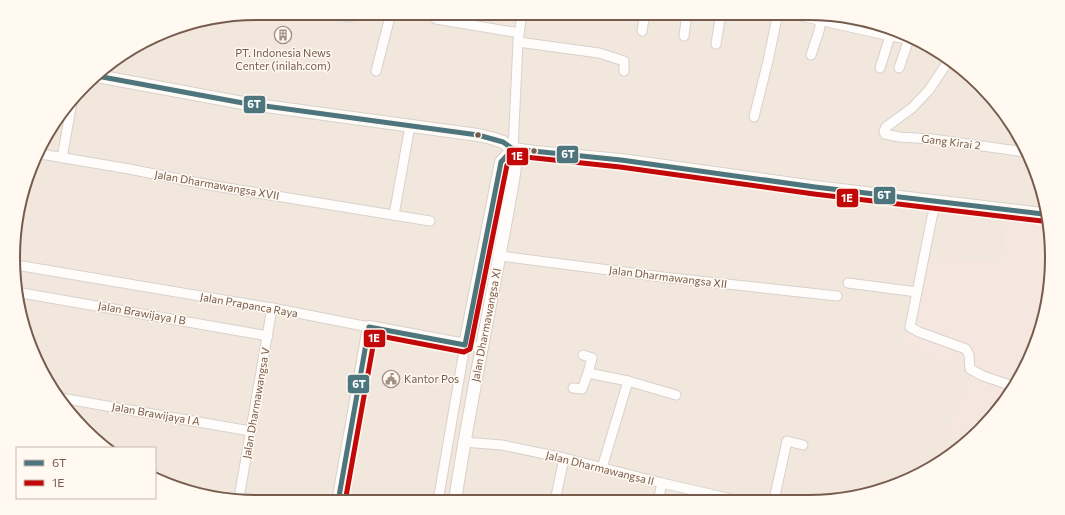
<svg xmlns="http://www.w3.org/2000/svg" width="1065" height="515" viewBox="0 0 1065 515" font-family="Commissioner,sans-serif">
  <style>
    .residential { fill: #f1e7dc }
    .commercial { fill: #f5e7e0 }
    .lines { fill: none; stroke-linecap: round; stroke-linejoin: round }
    .street-casing { stroke: #d8d1cc; stroke-width: 11 }
    .secondary-casing { stroke: #d8d1ca; stroke-width: 14 }
    .street { stroke: #fefdfc; stroke-width: 9 }
    .secondary { stroke: #fefdfc; stroke-width: 12 }
    .bus-1-casing { stroke: #fff9f1; stroke-width: 8 }
    .bus-2-casing { stroke: #fff9f1; stroke-width: 8 }
    .bus-1 { stroke: #4d757d; stroke-width: 5 }
    .bus-2 { stroke: #c20809; stroke-width: 5 }
    .bus-dot { fill: #775c4d; stroke: #fff9f1; stroke-width: 1.5 }
    .labels { text-anchor: middle; stroke-width: 3; stroke-linejoin: round; paint-order: stroke }
    .poi-label { font-size: 11px; fill: #775c4d; stroke: #fff9f1 }
    .street-label { font-size: 11px; fill: #775c4d; stroke: #fff9f1 }
    .rim { fill: none; stroke: #775c4d; stroke-width: 2 }
    .line-badge { stroke: #fff9f1; stroke-width: 1.5 }
    .badge-label { font-size: 11px; text-anchor: middle; font-weight: bold; fill: #fff }
  </style>
  <rect width="100%" height="100%" fill="#f8f4ee"/>
  <polygon class="residential" points="258,13 808,13 901,32 981,85 1033,164 1044,220 1009,216 1003,261 973,373 946,434 965,442 956,452 901,483 840,500 257,502 164,483 155,477 155,448 111,448 85,431 38,366 15,289 18,210 54,122 108,64 179,26"/>
  <polygon class="commercial" points="1009,216 1044,220 1052,258 1033,351 1001,407 965,442 945,434 972,373 904,344 931,257 1003,261"/>
  <g class="lines">
    <defs>
      <g id="street">
        <polyline points="328,13 350,17"/>
        <polyline points="788,13 890,36 914,40"/>
        <polyline points="436,19 519,33"/>
        <polyline points="642,31 645,13"/>
        <polyline points="684,36 687,13"/>
        <polyline points="518,42 599,53 624,61 624,71"/>
        <polyline points="716,44 721,13"/>
        <polyline points="811,55 819,31 822,16"/>
        <polyline points="947,63 929,90 912,108 886,127 884,131 885,134 899,137 932,139 1025,152"/>
        <polyline points="880,68 890,36"/>
        <polyline points="899,68 909,39"/>
        <polyline points="376,71 391,13"/>
        <polyline points="754,117 768,61 778,13"/>
        <polyline points="513,149 518,42 522,13"/>
        <polyline points="41,154 129,169 215,186 430,221"/>
        <polyline points="62,158 72,102"/>
        <polyline points="937,201 932,217 910,327 919,332 966,349 969,355 970,369 983,376 1013,386"/>
        <polyline points="394,215 410,126"/>
        <polyline points="500,256 671,278 837,296"/>
        <polyline points="16,265 272,308 369,327"/>
        <polyline points="848,283 917,292"/>
        <polyline points="16,292 268,336"/>
        <polyline points="583,355 592,358 588,373"/>
        <polyline points="573,388 582,389 588,373 628,381 676,395"/>
        <polyline points="61,398 250,431"/>
        <polyline points="463,442 502,445 564,458 662,483 736,500"/>
        <polyline points="602,468 628,381"/>
        <polyline points="239,498 272,308"/>
        <polyline points="774,500 787,441 803,445"/>
        <polyline points="438,501 465,345 482,348"/>
        <polyline points="555,501 564,458"/>
        <polyline points="658,501 662,483"/>
      </g>
      <g id="secondary">
        <polyline points="97,76 243,103 478,135 491,138 503,142 513,149 535,152 621,160 815,187 1043,214"/>
        <path d="M 455,501 C 471,392 496,283 514,174 L 515,165 L 513,149"/>
        <polyline points="338,502 369,327 465,345 501,162 513,149"/>
      </g>
    </defs>
    <use href="#street" class="street-casing"/>
    <use href="#secondary" class="secondary-casing"/>
    <use href="#street" class="street"/>
    <use href="#secondary" class="secondary"/>
    <defs>
      <g id="bus-1">
        <polyline points="97,76 243,103 478,135 503,142 513,149 621,160 815,187 1043,214"/>
        <polyline points="338,502 369,327 465,345 501,162 513,149"/>
      </g>
      <polyline id="bus-2" points="345,502 375,335 464,352 470,349 507,165 516,156 620,167 814,194 1042,221"/>
    </defs>
    <use href="#bus-1" class="bus-1-casing"/>
    <use href="#bus-2" class="bus-2-casing"/>
    <use href="#bus-1" class="bus-1"/>
    <use href="#bus-2" class="bus-2"/>
  </g>
  <defs>
    <symbol id="building-ring" viewBox="-11 -11 22 22"><circle r="9.5" fill="#fff9f1" stroke="#a49185" stroke-width="1.5"/><path d="M-4-6H4V6H1V3H-1V6H-4ZM-2.5-4.3h1.7v1.8h-1.7ZM.8-4.3h1.7v1.8H.8ZM-2.5-1h1.7V.8h-1.7ZM.8-1h1.7V.8H.8Z" fill="#a49185"/></symbol>
    <symbol id="civic-ring" viewBox="-11 -11 22 22"><circle r="9.5" fill="#fff9f1" stroke="#a49185" stroke-width="1.5"/><path d="M-.6-6.5H3V-4.5H.6V-3L4-1V1h2V6H-6V1h2V-1L-.6-3ZM-1.2 2.5V6h2.4V2.5Z" fill="#a49185"/></symbol>
  </defs>
  <g fill-rule="evenodd">
    <use href="#building-ring" x="273" y="25" width="20" height="20"/>
    <use href="#civic-ring" x="381" y="369" width="20" height="20"/>
  </g>
  <g class="bus-dot">
    <circle cx="478" cy="135" r="3.5"/>
    <circle cx="534" cy="151" r="3.5"/>
  </g>
  <g class="labels">
    <g class="poi-label">
      <text x="283" y="57">PT. Indonesia News<tspan x="283" dy="13">Center (inilah.com)</tspan></text>
      <text x="404" y="383" text-anchor="start">Kantor Pos</text>
    </g>
    <g class="street-label">
      <text transform="translate(951 142) rotate(7)" y="4">Gang Kirai 2</text>
      <text transform="translate(217 185) rotate(10)" y="4">Jalan Dharmawangsa XVII</text>
      <text transform="translate(668 277) rotate(7)" y="4">Jalan Dharmawangsa XII</text>
      <text transform="translate(249 305) rotate(10)" y="4">Jalan Prapanca Raya</text>
      <text transform="translate(142 313) rotate(10)" y="4">Jalan Brawijaya I B</text>
      <text transform="translate(486 325) rotate(-79)" y="4">Jalan Dharmawangsa XI</text>
      <text transform="translate(256 403) rotate(-80)" y="4">Jalan Dharmawangsa V</text>
      <text transform="translate(156 414) rotate(10)" y="4">Jalan Brawijaya I A</text>
      <text transform="translate(600 468) rotate(14)" y="4">Jalan Dharmawangsa II</text>
    </g>
  </g>
  <path d="M0 0H1065V515H0ZM257 20H808A237 237 0 0 1 1045 257V258A237 237 0 0 1 808 495H257A237 237 0 0 1 20 258V257A237 237 0 0 1 257 20Z" fill="#fff9f1" fill-rule="evenodd"/>
  <path class="rim" d="M257 20H808A237 237 0 0 1 1045 257V258A237 237 0 0 1 808 495H257A237 237 0 0 1 20 258V257A237 237 0 0 1 257 20Z"/>
  <g class="line-badge">
    <rect x="243" y="95" width="23" height="19" rx="4" fill="#4d757d"/>
    <rect x="556" y="145" width="23" height="19" rx="4" fill="#4d757d"/>
    <rect x="506" y="147" width="23" height="19" rx="4" fill="#c20809"/>
    <rect x="873" y="186" width="23" height="19" rx="4" fill="#4d757d"/>
    <rect x="836" y="188" width="23" height="20" rx="4" fill="#c20809"/>
    <rect x="363" y="329" width="23" height="19" rx="4" fill="#c20809"/>
    <rect x="347" y="374" width="23" height="20" rx="4" fill="#4d757d"/>
  </g>
  <g class="badge-label">
    <text x="254" y="108">6T</text>
    <text x="568" y="158">6T</text>
    <text x="517" y="160">1E</text>
    <text x="884" y="199">6T</text>
    <text x="847" y="202">1E</text>
    <text x="374" y="342">1E</text>
    <text x="359" y="388">6T</text>
  </g>
  <rect x="16" y="447" width="140" height="52" fill="#fff9f1" stroke="#c9baaf"/>
  <rect x="24" y="460" width="20" height="6" fill="#4d757d" stroke="#c9baaf"/>
  <text x="52" y="467" font-size="12" fill="#775c4d">6T</text>
  <rect x="24" y="480" width="20" height="6" fill="#c20809" stroke="#c9baaf"/>
  <text x="52" y="487" font-size="12" fill="#775c4d">1E</text>
</svg>
